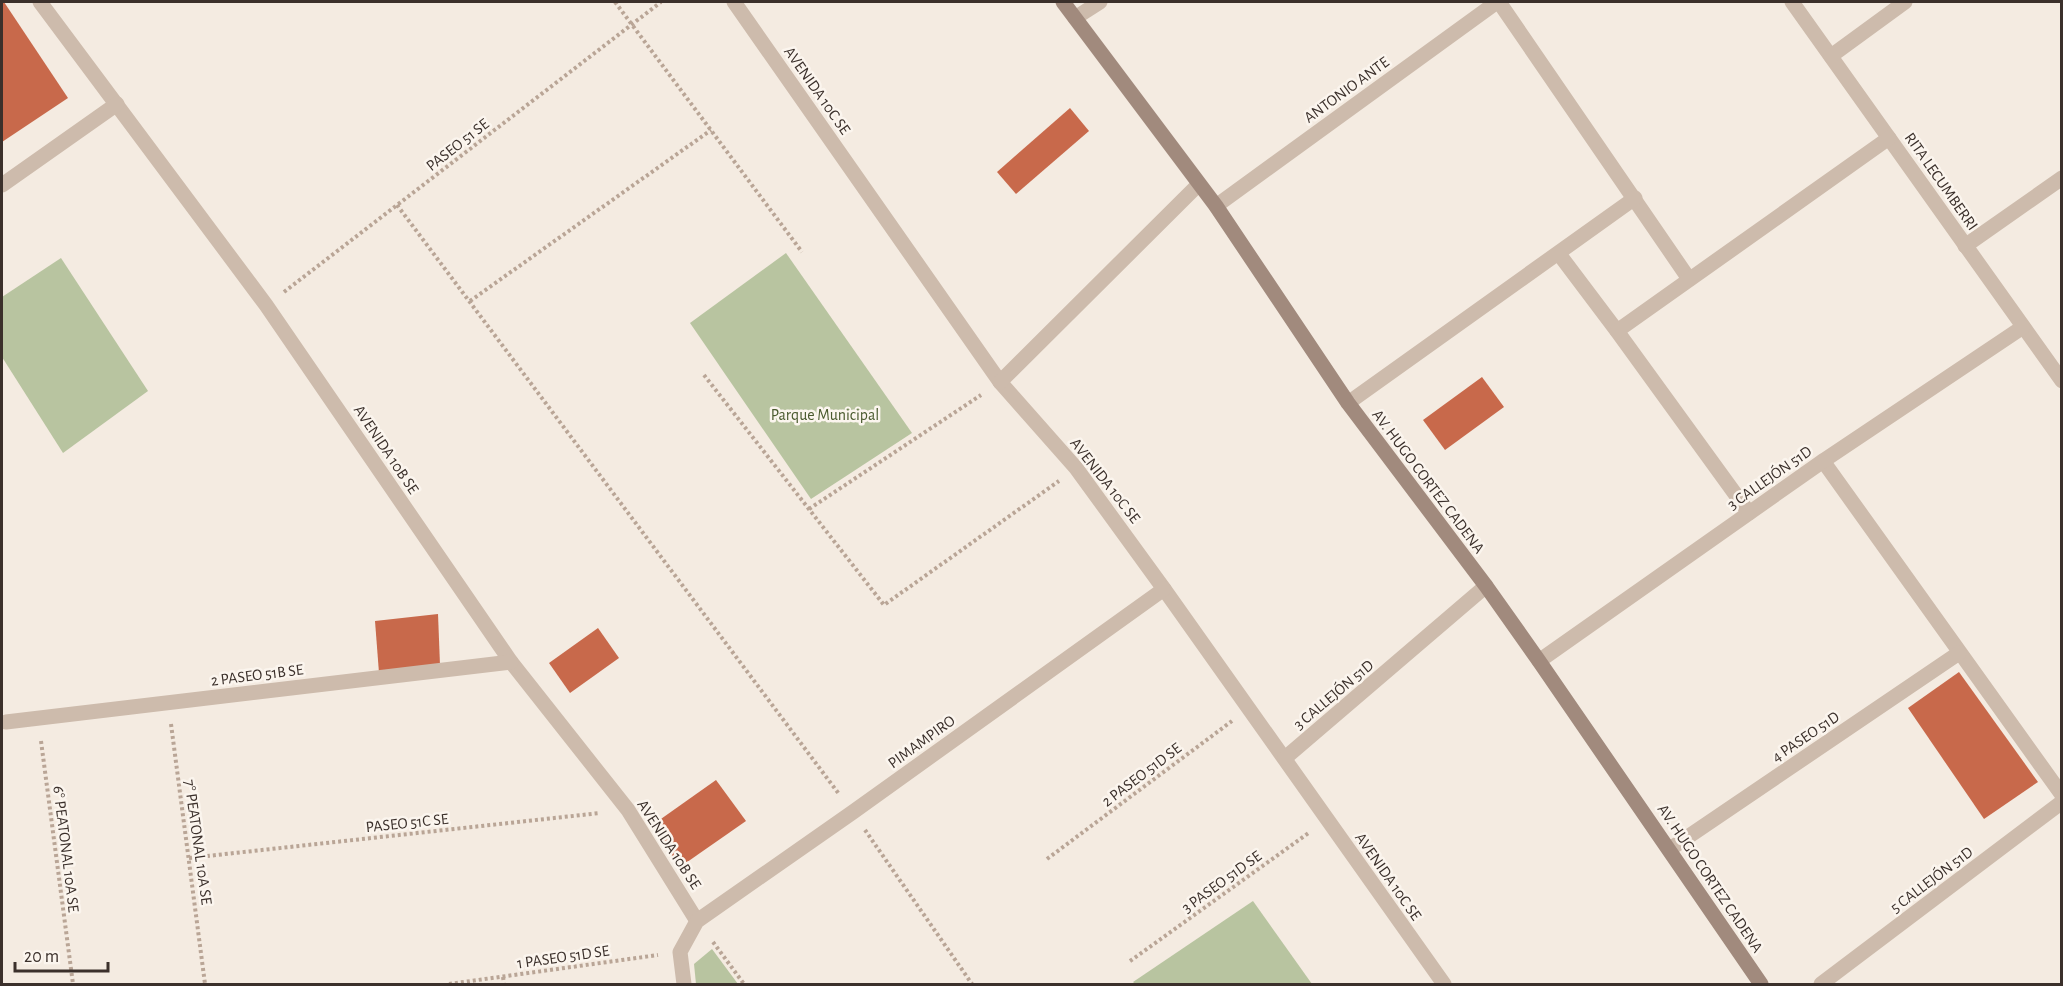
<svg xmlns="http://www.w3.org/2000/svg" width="2063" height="986" viewBox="0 0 2063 986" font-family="'Alegreya Sans',sans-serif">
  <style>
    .green { fill: #b8c4a0 }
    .building { fill: #c8694b }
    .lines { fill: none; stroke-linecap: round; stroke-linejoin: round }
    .path { stroke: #b9a596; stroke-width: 4; stroke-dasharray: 3 3; stroke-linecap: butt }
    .street { stroke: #cdbbac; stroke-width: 15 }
    .secondary { stroke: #a18a7d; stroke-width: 15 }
    .labels { text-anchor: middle; stroke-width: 5; stroke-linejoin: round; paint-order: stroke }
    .street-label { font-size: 16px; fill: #3b302b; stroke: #fbf5ee }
    .park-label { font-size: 16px; fill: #4a5a2e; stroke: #fbf5ee }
  </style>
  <rect width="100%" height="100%" fill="#f4ebe1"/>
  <g class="green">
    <polygon points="786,253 912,433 811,499 690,323"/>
    <polygon points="61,258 148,391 63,453 2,357 2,297"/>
    <polygon points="1253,901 1312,984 1135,984 1133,982"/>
    <polygon points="712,949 738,984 696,984 694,964"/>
  </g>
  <g class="building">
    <polygon points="2,2 4,2 68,98 2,142"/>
    <polygon points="1070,108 1089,131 1016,194 997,172"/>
    <polygon points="1482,377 1504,407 1445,450 1423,420"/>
    <polygon points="438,614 440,665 379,673 375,621"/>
    <polygon points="598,628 619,658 570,693 549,663"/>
    <polygon points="1959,672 2038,782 1984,819 1908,708"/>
    <polygon points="716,780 746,821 680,867 651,826"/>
  </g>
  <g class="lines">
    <g class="path">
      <polyline points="615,2 802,252"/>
      <polyline points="397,205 839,794"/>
      <polyline points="284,292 661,2"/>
      <polyline points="470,301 711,130"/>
      <polyline points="704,375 884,605 1059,481"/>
      <polyline points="809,509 981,395"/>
      <polyline points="171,724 205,984"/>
      <polyline points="41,741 73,984"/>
      <polyline points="865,830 972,984"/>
      <polyline points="189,858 600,813"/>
      <polyline points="1047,859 1232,721"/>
      <polyline points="713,942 744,984"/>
      <polyline points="1130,961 1310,832"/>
      <polyline points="503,977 504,984"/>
      <polyline points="449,984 658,955"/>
    </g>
    <g class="street">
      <polyline points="40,2 266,305 511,662 628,810 697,921"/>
      <polyline points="734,2 1000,382 1076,468 1164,589 1444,984"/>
      <polyline points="1499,2 1689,279"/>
      <polyline points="1792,2 2062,381"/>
      <polyline points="1075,18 1100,2"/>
      <polyline points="1831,56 1905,2"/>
      <polyline points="2,185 117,104"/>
      <polyline points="1216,206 1497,2"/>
      <polyline points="1965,246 2062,178"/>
      <polyline points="1559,254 1617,331 1749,513"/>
      <polyline points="1617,331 1889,138"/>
      <polyline points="1000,382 1198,185"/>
      <polyline points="1348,403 1635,198"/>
      <polyline points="1823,461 2062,795"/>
      <polyline points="1539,661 1823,461 2023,327"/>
      <polyline points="6,722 511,662"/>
      <polyline points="1285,758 1486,586"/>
      <polyline points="1670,849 1959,653"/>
      <polyline points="684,984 680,952 697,921 853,812 1164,589"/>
      <polyline points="1821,984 2062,802"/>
    </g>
    <polyline class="secondary" points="1063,2 1216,206 1348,403 1486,586 1539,661 1761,984"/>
  </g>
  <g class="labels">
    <g class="street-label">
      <text transform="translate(1346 89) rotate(-36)" y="6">ANTONIO ANTE</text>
      <text transform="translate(818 90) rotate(55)" y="6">AVENIDA 10C SE</text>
      <text transform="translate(457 144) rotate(-38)" y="6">PASEO 51 SE</text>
      <text transform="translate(1942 181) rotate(55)" y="6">RITA LECUMBERRI</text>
      <text transform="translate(387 449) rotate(56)" y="6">AVENIDA 10B SE</text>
      <text transform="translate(1769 477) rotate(-35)" y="6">3 CALLEJÓN 51D</text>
      <text transform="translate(1106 480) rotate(52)" y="6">AVENIDA 10C SE</text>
      <text transform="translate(1429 481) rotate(53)" y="6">AV. HUGO CORTEZ CADENA</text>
      <text transform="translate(257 674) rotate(-7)" y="6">2 PASEO 51B SE</text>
      <text transform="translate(1333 694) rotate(-40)" y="6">3 CALLEJÓN 51D</text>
      <text transform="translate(1805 736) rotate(-34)" y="6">4 PASEO 51D</text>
      <text transform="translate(921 741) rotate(-36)" y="6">PIMAMPIRO</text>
      <text transform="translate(1141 774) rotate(-37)" y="6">2 PASEO 51D SE</text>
      <text transform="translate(407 822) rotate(-6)" y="6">PASEO 51C SE</text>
      <text transform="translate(199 842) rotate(82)" y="6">7° PEATONAL 10A SE</text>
      <text transform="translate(670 844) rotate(57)" y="6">AVENIDA 10B SE</text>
      <text transform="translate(67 849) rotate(83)" y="6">6° PEATONAL 10A SE</text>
      <text transform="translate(1389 876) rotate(55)" y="6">AVENIDA 10C SE</text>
      <text transform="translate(1711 878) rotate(56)" y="6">AV. HUGO CORTEZ CADENA</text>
      <text transform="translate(1931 879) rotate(-37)" y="6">5 CALLEJÓN 51D</text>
      <text transform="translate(1221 881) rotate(-36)" y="6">3 PASEO 51D SE</text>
      <text transform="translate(563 956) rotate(-8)" y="6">1 PASEO 51D SE</text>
    </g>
    <g class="park-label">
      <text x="825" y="420">Parque Municipal</text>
    </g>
  </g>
  <rect width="2063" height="986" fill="none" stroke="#3b302b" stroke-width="6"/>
  <path d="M15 962v9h93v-9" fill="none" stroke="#3b302b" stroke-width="3"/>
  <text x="24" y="962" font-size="18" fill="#3b302b" stroke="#fbf5ee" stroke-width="4.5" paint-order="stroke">20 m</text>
</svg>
